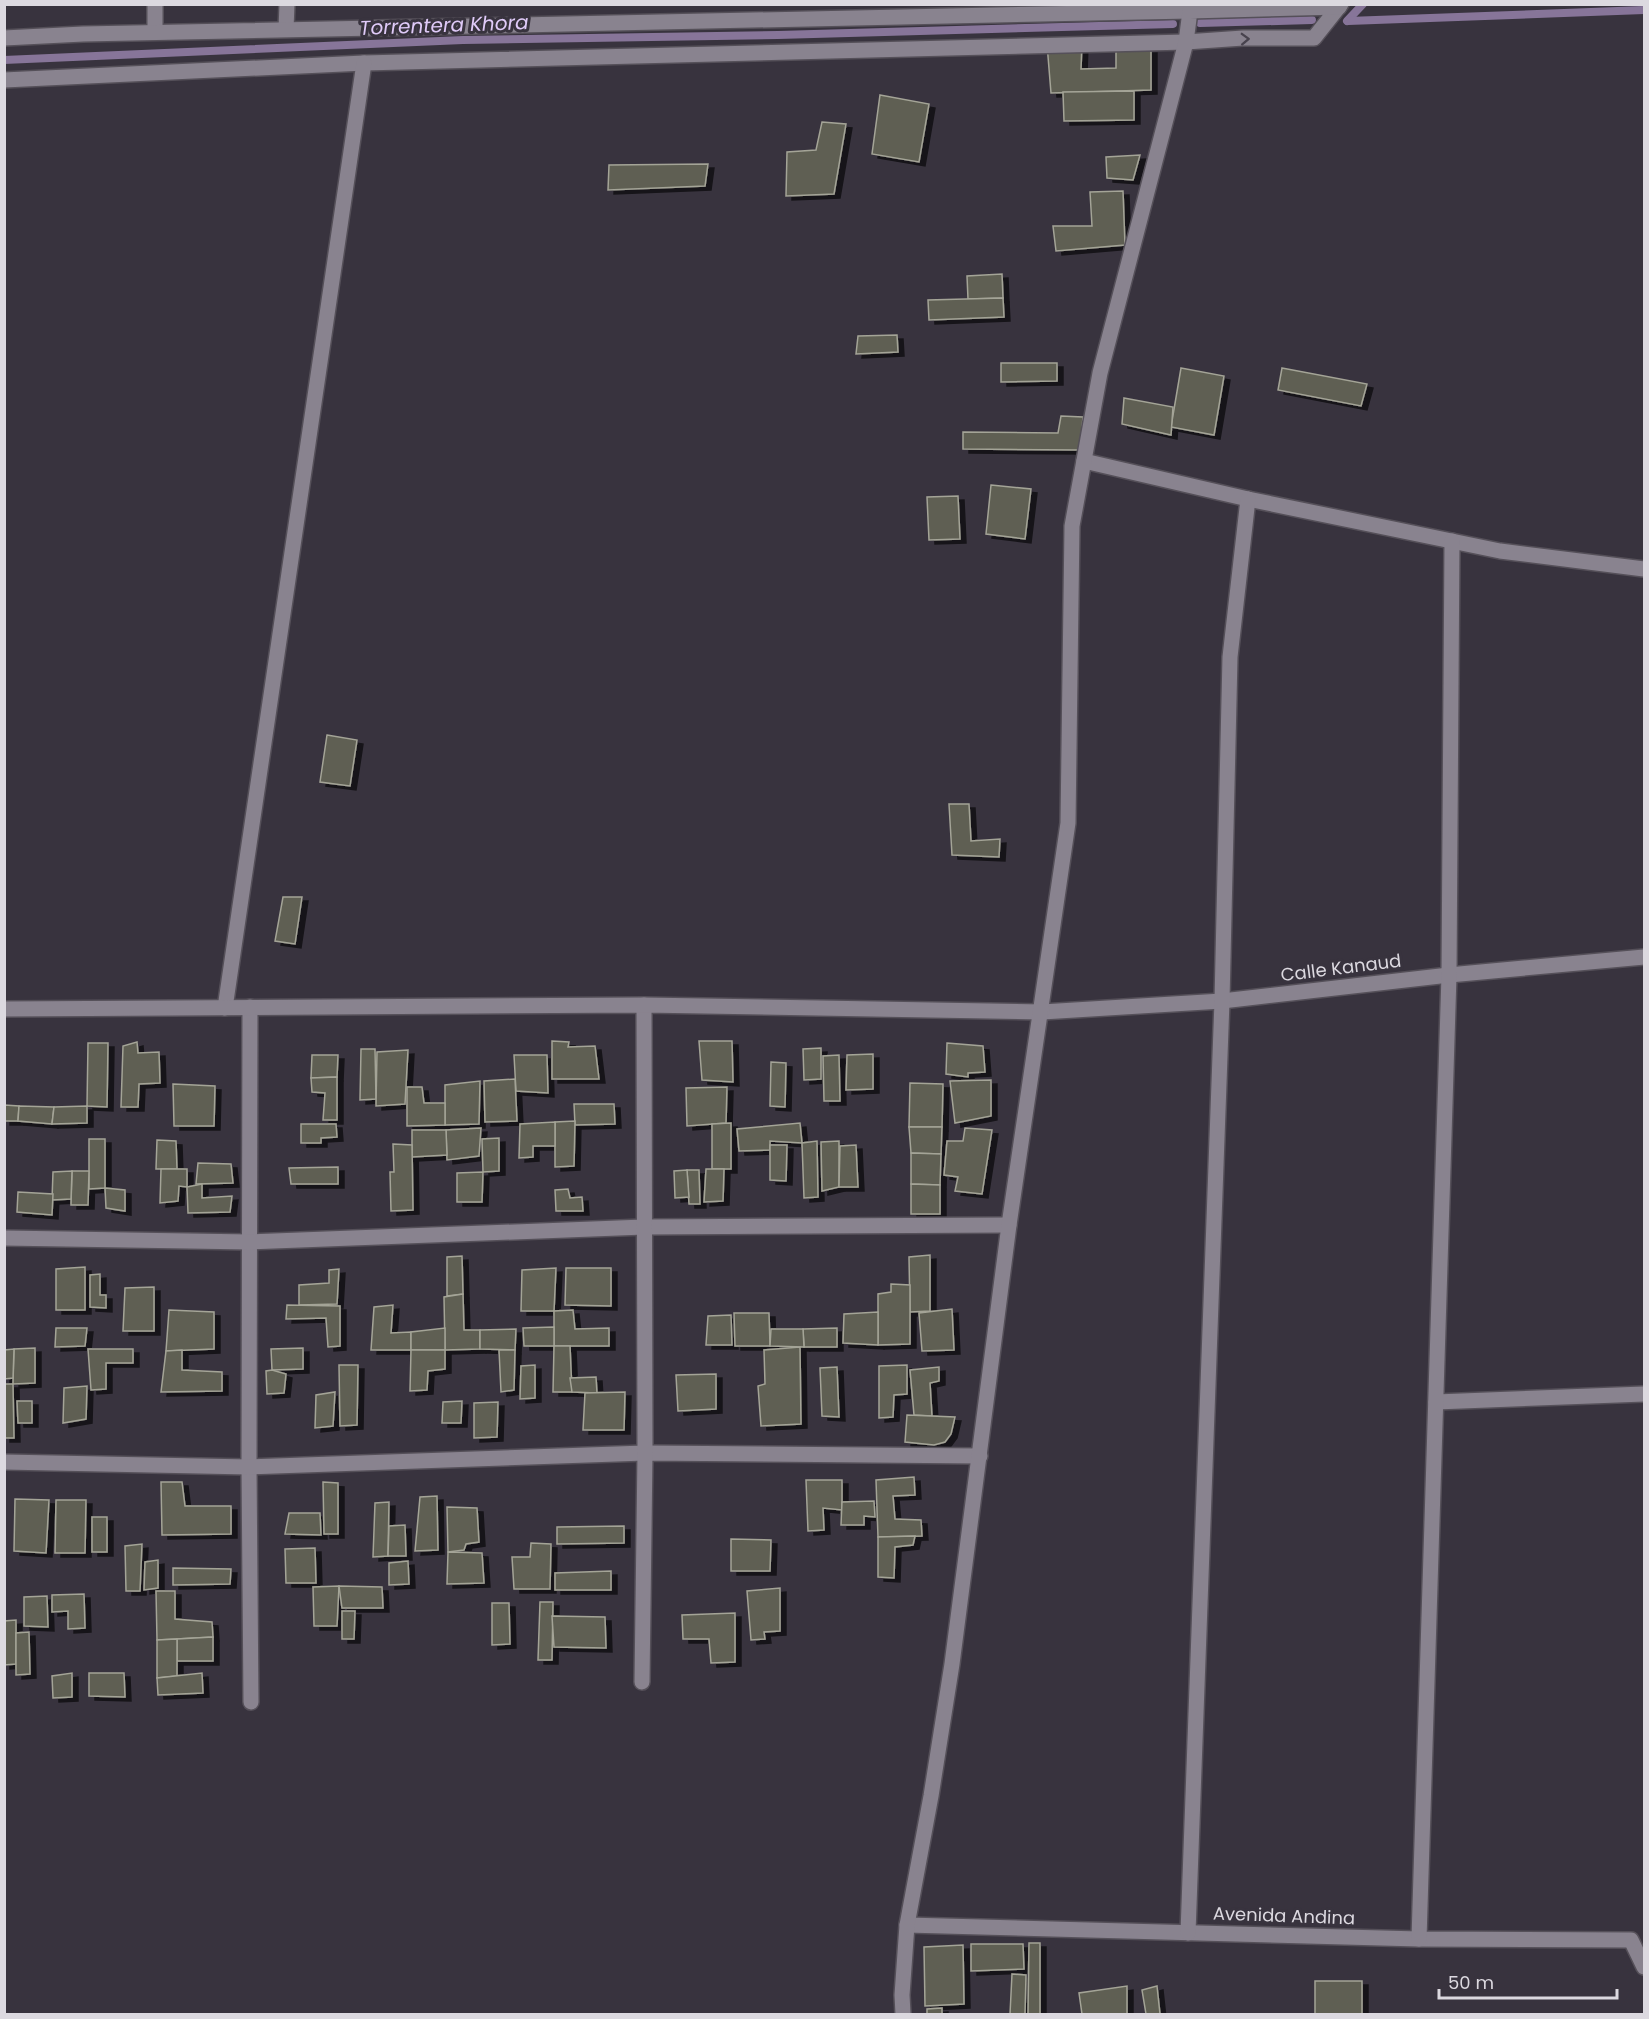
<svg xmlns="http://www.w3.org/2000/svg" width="1649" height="2019" viewBox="0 0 1649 2019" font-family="Poppins,sans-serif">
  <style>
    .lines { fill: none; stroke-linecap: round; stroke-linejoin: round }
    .stream { stroke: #877599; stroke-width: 8 }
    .building { fill: #5e5f52; stroke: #a4a497; stroke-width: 1.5; filter: url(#shadow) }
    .street-casing { stroke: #555059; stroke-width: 18 }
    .secondary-casing { stroke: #555059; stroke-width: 18 }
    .street { stroke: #89838f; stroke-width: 15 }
    .secondary { stroke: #89838f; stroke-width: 15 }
    .oneway { stroke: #48434e }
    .labels { text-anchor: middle; stroke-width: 6; stroke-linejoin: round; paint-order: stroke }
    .street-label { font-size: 18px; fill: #dcd9e0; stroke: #38333e }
    .water-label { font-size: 20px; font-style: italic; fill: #dfcaf8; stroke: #38333e }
  </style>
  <defs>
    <filter id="shadow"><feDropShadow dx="6" dy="4" stdDeviation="0" flood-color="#0009"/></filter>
  </defs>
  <rect width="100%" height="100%" fill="#38333e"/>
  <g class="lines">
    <g class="stream">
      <polyline points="1347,21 1363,4"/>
      <polyline points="1348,21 1644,10"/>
      <polyline points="1200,23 1312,20"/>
      <polyline points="4,60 463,40 778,35 1173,24"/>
    </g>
  </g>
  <g class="building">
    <polygon points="1082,42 1081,69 1116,68 1116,50 1151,49 1151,90 1051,93 1047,44"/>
    <polygon points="1134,91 1134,120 1064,121 1063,92"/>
    <polygon points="880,95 929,104 919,162 872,154"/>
    <polygon points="822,122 846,124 834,194 786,196 787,152 816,150"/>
    <polygon points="1140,155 1133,180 1107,178 1106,157"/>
    <polygon points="708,164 705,186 608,190 609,165"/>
    <polygon points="1123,191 1125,245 1056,251 1053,226 1092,226 1090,192"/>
    <polygon points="1002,274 1003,298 968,299 967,276"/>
    <polygon points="1003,298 1004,317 929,320 928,300"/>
    <polygon points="897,335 898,352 856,354 858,336"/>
    <polygon points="1001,363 1057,363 1057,381 1001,382"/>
    <polygon points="1181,368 1224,376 1214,435 1171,427"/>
    <polygon points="1282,368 1367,384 1361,406 1278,390"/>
    <polygon points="1124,398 1173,407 1171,435 1122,424"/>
    <polygon points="1061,416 1083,417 1080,450 963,449 963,432 1058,433"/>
    <polygon points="991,485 1031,489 1025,539 986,534"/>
    <polygon points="958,496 960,539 929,540 927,497"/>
    <polygon points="327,735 357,740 350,786 320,782"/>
    <polygon points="949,804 969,804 971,841 1000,839 999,857 952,855"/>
    <polygon points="283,897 302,897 295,944 275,941"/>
    <polygon points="552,1041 569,1042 568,1047 595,1046 599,1079 552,1079"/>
    <polygon points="699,1041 732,1041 733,1082 702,1080"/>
    <polygon points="137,1042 138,1053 159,1052 160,1083 139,1084 138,1107 121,1107 123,1046"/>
    <polygon points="88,1043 108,1043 107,1107 87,1106"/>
    <polygon points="947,1043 983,1046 985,1072 968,1073 968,1077 946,1074"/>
    <polygon points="821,1048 821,1079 804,1080 803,1049"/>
    <polygon points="361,1049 375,1049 376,1099 360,1100"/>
    <polygon points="408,1050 405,1104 376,1106 377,1052"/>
    <polygon points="873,1054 873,1089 846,1090 847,1055"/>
    <polygon points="312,1055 338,1055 337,1077 311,1078"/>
    <polygon points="514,1055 547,1055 548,1093 516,1091"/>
    <polygon points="839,1055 840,1101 824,1101 823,1056"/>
    <polygon points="771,1062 786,1063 785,1107 770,1106"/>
    <polygon points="337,1077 337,1120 323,1120 325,1093 312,1092 311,1078"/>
    <polygon points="515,1079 517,1121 485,1122 484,1081"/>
    <polygon points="991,1080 991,1116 955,1123 950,1081"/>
    <polygon points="480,1081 479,1124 445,1125 445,1085"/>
    <polygon points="910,1083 943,1084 942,1127 909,1127"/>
    <polygon points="173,1084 215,1086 214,1126 174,1126"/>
    <polygon points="407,1087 422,1087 424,1103 445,1103 445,1125 407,1126"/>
    <polygon points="727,1087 726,1123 687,1126 686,1088"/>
    <polygon points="574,1104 614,1104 615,1124 575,1125"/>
    <polygon points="4,1105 19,1106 18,1121 4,1121"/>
    <polygon points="19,1106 54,1107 52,1124 18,1121"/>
    <polygon points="87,1106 87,1123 52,1124 54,1107"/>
    <polygon points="575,1121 574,1166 555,1167 555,1122"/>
    <polygon points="555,1122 555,1146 533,1146 533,1157 519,1158 520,1124"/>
    <polygon points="731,1123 731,1169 712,1169 712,1124"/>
    <polygon points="800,1123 802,1143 770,1141 770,1150 739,1151 737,1129"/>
    <polygon points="301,1124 336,1124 337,1137 321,1138 321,1143 301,1143"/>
    <polygon points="909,1127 942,1127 941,1154 911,1153"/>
    <polygon points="481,1128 479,1156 447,1160 446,1130"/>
    <polygon points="965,1128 992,1130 982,1194 955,1191 958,1177 944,1175 947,1141 963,1141"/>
    <polygon points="412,1130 446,1130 447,1155 412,1157"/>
    <polygon points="499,1138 499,1171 483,1172 482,1139"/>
    <polygon points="89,1139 105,1139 105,1188 89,1189"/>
    <polygon points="157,1140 176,1141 177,1169 156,1169"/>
    <polygon points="817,1141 818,1197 804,1198 802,1143"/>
    <polygon points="839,1141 839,1187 822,1191 821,1142"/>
    <polygon points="393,1144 412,1145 413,1210 391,1211 390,1172 394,1172"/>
    <polygon points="770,1145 787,1145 786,1181 770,1180"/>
    <polygon points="856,1145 858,1187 839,1187 840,1146"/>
    <polygon points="911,1153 941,1154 940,1185 911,1184"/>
    <polygon points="198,1163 231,1164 233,1183 196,1184"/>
    <polygon points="338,1167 338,1184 291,1184 289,1168"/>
    <polygon points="161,1169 187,1169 187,1187 179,1186 178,1201 160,1203"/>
    <polygon points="706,1169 724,1169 723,1201 704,1202"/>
    <polygon points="687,1170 699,1170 700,1204 689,1204"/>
    <polygon points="687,1170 689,1197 675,1198 674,1171"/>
    <polygon points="72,1171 89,1171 88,1205 71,1205"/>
    <polygon points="72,1171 71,1199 52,1200 53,1172"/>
    <polygon points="483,1172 482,1202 457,1202 457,1173"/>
    <polygon points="202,1184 202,1198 232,1196 230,1212 188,1213 187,1187"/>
    <polygon points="911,1184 940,1185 940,1214 911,1214"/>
    <polygon points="105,1188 125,1190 125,1211 106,1208"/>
    <polygon points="568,1189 570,1198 582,1197 583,1211 556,1211 555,1190"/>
    <polygon points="18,1192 53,1194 52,1215 17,1212"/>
    <polygon points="930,1255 930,1311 910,1312 909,1257"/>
    <polygon points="462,1256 463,1294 447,1296 447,1257"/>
    <polygon points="85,1267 85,1310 56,1310 56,1269"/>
    <polygon points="556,1268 554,1311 521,1311 522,1270"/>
    <polygon points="566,1268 611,1268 611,1306 565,1305"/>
    <polygon points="339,1269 337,1304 299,1305 299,1285 329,1283 329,1270"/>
    <polygon points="100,1274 100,1295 106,1295 106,1308 90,1307 90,1275"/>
    <polygon points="891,1284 910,1285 910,1344 878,1345 878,1294 891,1292"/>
    <polygon points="154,1287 154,1331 123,1331 125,1288"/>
    <polygon points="463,1294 464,1330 480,1330 480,1349 445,1350 444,1297"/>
    <polygon points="287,1305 340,1306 340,1346 328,1347 326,1318 286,1319"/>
    <polygon points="393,1305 391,1333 411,1332 411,1350 371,1350 374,1307"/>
    <polygon points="952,1309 954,1350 922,1351 919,1313"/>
    <polygon points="169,1310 214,1312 214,1349 166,1351"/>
    <polygon points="573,1310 575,1329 609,1328 609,1346 554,1346 554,1311"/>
    <polygon points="878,1312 878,1345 843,1343 844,1314"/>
    <polygon points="734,1313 769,1313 770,1346 735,1346"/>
    <polygon points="731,1315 732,1345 706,1345 708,1316"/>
    <polygon points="554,1327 554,1346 524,1346 523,1328"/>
    <polygon points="56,1328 87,1328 85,1346 55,1347"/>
    <polygon points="445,1328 445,1350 411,1350 411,1332"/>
    <polygon points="837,1328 837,1347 804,1347 803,1329"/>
    <polygon points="516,1329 515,1350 480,1349 480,1330"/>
    <polygon points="771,1329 803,1329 804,1347 770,1346"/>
    <polygon points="554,1346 570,1346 572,1392 553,1392"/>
    <polygon points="800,1347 801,1424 761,1426 758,1386 765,1384 764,1350"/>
    <polygon points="35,1348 35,1383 13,1384 14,1349"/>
    <polygon points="303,1348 303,1369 272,1370 271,1349"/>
    <polygon points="14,1349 13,1378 4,1379 4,1350"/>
    <polygon points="88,1349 133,1349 133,1363 106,1363 106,1389 91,1390"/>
    <polygon points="182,1350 182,1370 222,1372 222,1391 161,1392 166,1351"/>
    <polygon points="411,1350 445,1350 445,1369 428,1371 427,1390 410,1391"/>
    <polygon points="499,1350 515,1350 514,1390 501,1392"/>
    <polygon points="339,1365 358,1365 357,1425 340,1426"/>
    <polygon points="535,1365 535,1398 520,1399 521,1366"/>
    <polygon points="907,1365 907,1394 894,1395 893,1417 879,1418 879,1366"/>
    <polygon points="837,1367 839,1417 822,1416 820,1368"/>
    <polygon points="939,1367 939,1381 930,1383 932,1416 914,1415 910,1370"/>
    <polygon points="272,1370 286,1374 284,1393 267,1394 266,1371"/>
    <polygon points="716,1374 716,1409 678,1411 676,1375"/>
    <polygon points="596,1377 597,1393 572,1392 570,1378"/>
    <polygon points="4,1384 13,1384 14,1438 4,1438"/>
    <polygon points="87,1386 86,1419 63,1423 64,1388"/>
    <polygon points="335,1392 333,1426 315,1428 316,1395"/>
    <polygon points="625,1392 624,1430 583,1430 585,1393"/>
    <polygon points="17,1401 32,1401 32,1423 18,1423"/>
    <polygon points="462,1401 461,1423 442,1423 443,1402"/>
    <polygon points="498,1402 497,1437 474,1438 474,1403"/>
    <polygon points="907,1415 955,1417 951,1434 945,1442 934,1445 905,1442"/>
    <polygon points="914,1477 915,1495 893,1496 895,1519 921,1520 922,1536 878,1537 876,1480"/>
    <polygon points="806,1480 842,1480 842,1510 823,1508 824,1530 808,1531"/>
    <polygon points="161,1482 182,1482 185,1506 231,1506 231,1534 162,1535"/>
    <polygon points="323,1482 338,1483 338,1534 324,1534"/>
    <polygon points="437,1496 438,1550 415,1551 420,1497"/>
    <polygon points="15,1499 49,1500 46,1553 14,1551"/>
    <polygon points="56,1500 86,1500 85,1553 55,1553"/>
    <polygon points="874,1501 875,1517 864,1516 864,1525 841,1525 842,1502"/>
    <polygon points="389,1502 388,1556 373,1557 375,1503"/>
    <polygon points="447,1507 477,1508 479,1542 466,1544 464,1550 448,1552"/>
    <polygon points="289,1513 320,1513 321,1535 285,1534"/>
    <rect x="92" y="1517" width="15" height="35"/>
    <polygon points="405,1525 406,1556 388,1556 389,1526"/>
    <polygon points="624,1526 624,1543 557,1544 557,1527"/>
    <polygon points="915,1536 913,1545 895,1547 894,1578 878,1577 878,1537"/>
    <polygon points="731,1539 771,1540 770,1571 731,1571"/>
    <polygon points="531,1543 551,1544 550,1589 514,1589 512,1557 530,1557"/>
    <polygon points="142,1544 140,1591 126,1591 125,1546"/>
    <polygon points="315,1548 316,1583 286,1583 285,1549"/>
    <polygon points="448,1552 482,1553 484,1583 447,1584"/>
    <polygon points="158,1560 158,1588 144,1590 145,1562"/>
    <polygon points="408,1561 409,1584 389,1585 389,1563"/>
    <polygon points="173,1568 231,1569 230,1584 173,1585"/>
    <polygon points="611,1571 611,1590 555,1590 555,1573"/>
    <polygon points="339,1586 337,1626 314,1626 313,1587"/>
    <polygon points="339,1586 382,1587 383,1608 342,1608"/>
    <polygon points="780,1588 780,1631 764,1632 765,1639 751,1640 747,1591"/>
    <polygon points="156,1591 175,1591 175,1619 212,1622 213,1637 157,1640"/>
    <polygon points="84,1594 85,1628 68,1629 68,1611 52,1612 52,1595"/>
    <polygon points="47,1596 48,1627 24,1626 24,1597"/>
    <polygon points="540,1602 553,1602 552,1660 538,1660"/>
    <polygon points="492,1603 509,1603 510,1644 492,1645"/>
    <polygon points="342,1611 355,1611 354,1639 342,1639"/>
    <polygon points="735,1613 735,1662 711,1663 709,1639 683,1639 682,1615"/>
    <polygon points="552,1616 605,1617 606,1648 554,1647"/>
    <polygon points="16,1620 16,1664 4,1665 4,1621"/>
    <polygon points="29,1632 30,1674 16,1675 16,1633"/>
    <polygon points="213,1637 213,1661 177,1661 177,1639"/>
    <polygon points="177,1639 177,1676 157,1678 157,1640"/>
    <polygon points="72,1673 72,1697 53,1698 52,1676"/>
    <polygon points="89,1673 124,1673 125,1697 89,1696"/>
    <polygon points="202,1673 203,1693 158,1695 157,1678"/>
    <polygon points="1029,1943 1040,1943 1040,2014 1028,2014"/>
    <polygon points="971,1944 1023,1944 1024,1969 971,1971"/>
    <polygon points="963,1945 964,2004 925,2006 924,1947"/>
    <polygon points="1012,1974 1026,1975 1025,2014 1010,2014"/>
    <rect x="1315" y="1981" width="47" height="33"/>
    <polygon points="1127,1986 1127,2014 1082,2014 1079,1993"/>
    <polygon points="1157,1986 1160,2014 1146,2014 1142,1990"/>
    <polygon points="942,2008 942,2014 927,2014 927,2009"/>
  </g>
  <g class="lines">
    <defs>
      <g id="street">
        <polyline points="286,29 287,4"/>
        <polyline points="155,32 155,4"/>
        <polyline points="4,38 83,34 1190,11"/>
        <polyline points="4,80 364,63 1186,42"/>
        <polyline points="1084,461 1248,499 1500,551 1644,569"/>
        <polyline points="250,1007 249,1467 251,1702"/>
        <polyline points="225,1008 364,63"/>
        <polyline points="1042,1012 1222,1001 1449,975 1644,957"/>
        <polyline points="4,1238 250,1242 644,1227 1009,1225"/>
        <polyline points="1436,1402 1644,1394"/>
        <polyline points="4,1462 249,1467 645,1453 980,1456"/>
        <polyline points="642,1682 645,1453 644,1005"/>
        <polyline points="907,1925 1419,1939 1631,1940 1644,1967"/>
        <polyline points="1188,1933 1222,1001 1230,657 1248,499"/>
        <polyline points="1419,1939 1449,975 1452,541"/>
      </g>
      <g id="secondary">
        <polyline points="1186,42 1243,38 1314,38 1341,4"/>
        <polyline points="4,1009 644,1005 1042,1012"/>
        <polyline points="903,2014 902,1995 907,1925 931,1796 952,1664 1009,1225 1068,823 1072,526 1100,373 1186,42 1190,11 1339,7"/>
      </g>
    </defs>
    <use href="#street" class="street-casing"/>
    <use href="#secondary" class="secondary-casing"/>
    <use href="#street" class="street"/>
    <use href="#secondary" class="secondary"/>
  </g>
  <defs><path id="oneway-chevron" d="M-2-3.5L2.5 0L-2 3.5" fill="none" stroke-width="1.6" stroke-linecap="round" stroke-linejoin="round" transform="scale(1.5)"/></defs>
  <use class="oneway" href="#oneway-chevron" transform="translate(1245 39) rotate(-2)"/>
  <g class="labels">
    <g class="street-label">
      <text transform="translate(1341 968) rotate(-7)" y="6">Calle Kanaud</text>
      <text transform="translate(1284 1916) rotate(2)" y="6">Avenida Andina</text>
    </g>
    <g class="water-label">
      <text transform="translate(444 25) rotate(-2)" y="7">Torrentera Khora</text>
    </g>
  </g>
  <rect width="1649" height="2019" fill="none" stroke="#dcd9e0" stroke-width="12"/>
  <path d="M1439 1989v9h178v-9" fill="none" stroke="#dcd9e0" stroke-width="3"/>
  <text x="1448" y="1989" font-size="18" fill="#dcd9e0" stroke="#38333e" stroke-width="4.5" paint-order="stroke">50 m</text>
</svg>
